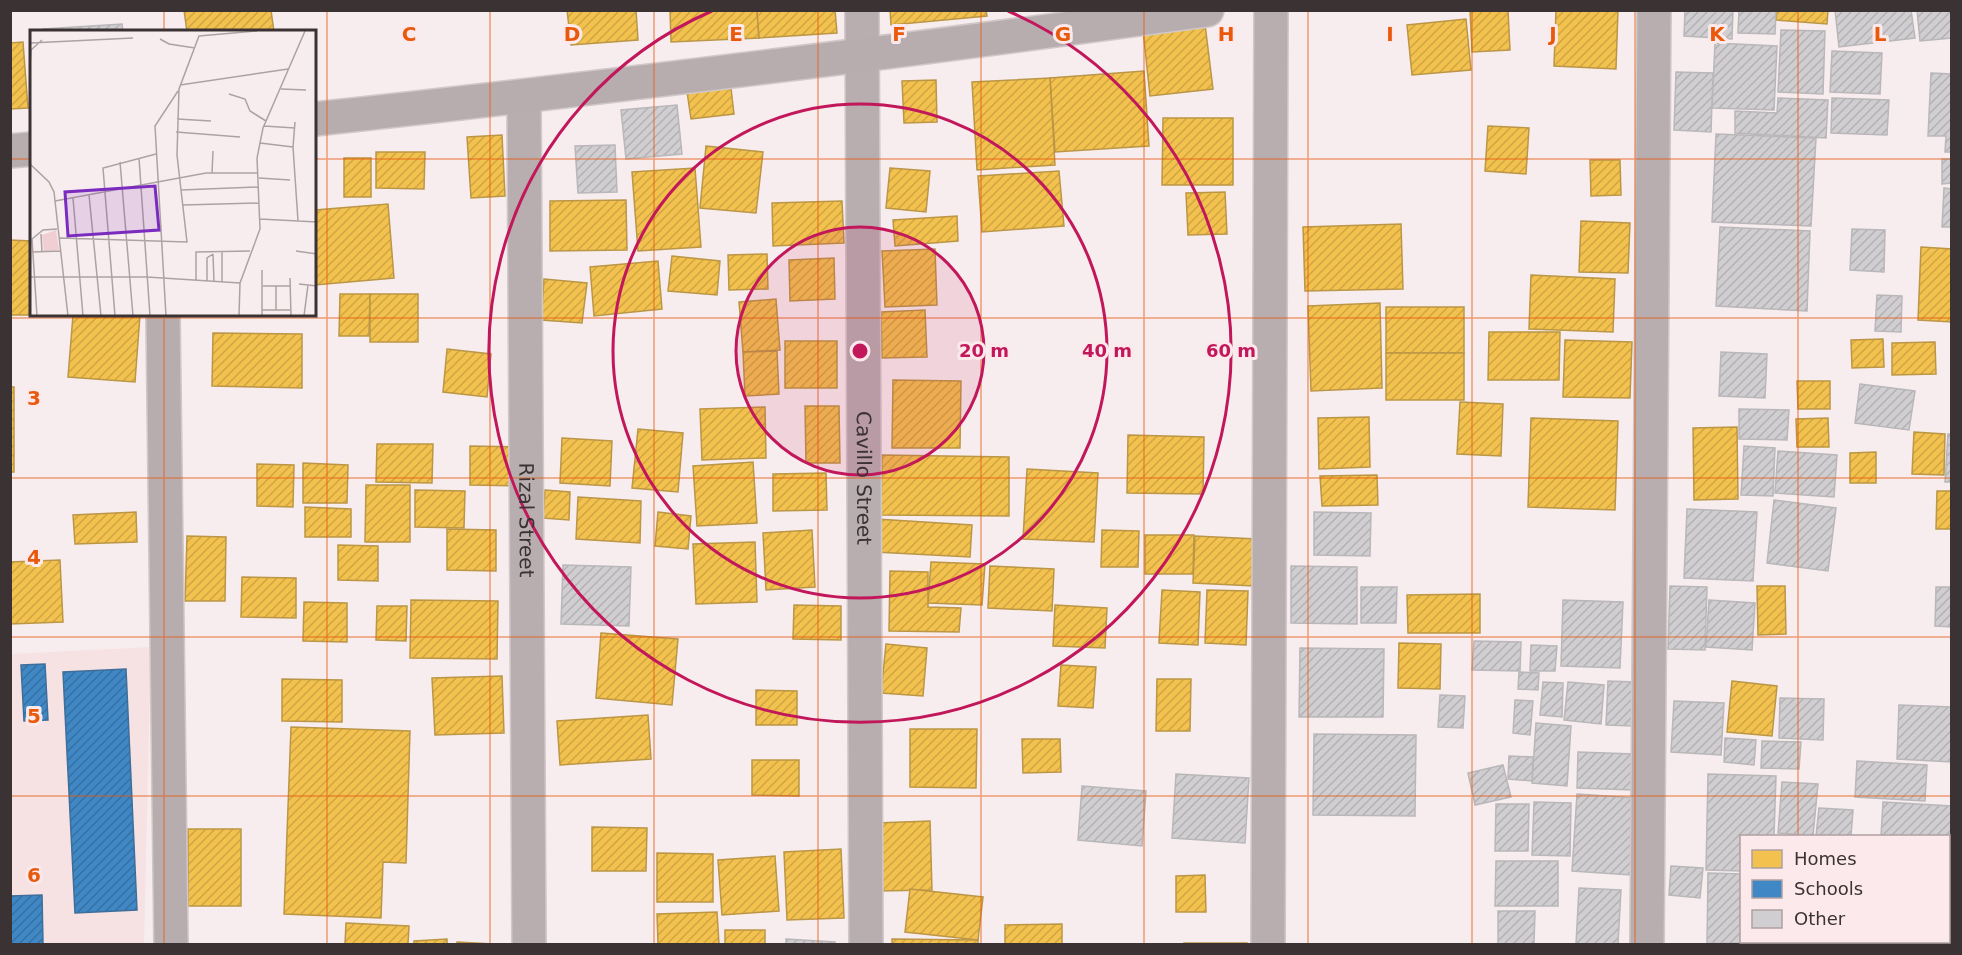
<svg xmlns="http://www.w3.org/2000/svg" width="1962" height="955" viewBox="0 0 1962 955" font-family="'DejaVu Sans',sans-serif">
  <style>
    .built { fill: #f6e1e3 }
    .homes { fill: url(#homes-hatch); stroke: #bb9646; stroke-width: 1.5 }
    .schools { fill: url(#schools-hatch); stroke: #3e6e99; stroke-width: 1.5 }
    .building { fill: url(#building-hatch); stroke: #b9b7b9; stroke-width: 1.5 }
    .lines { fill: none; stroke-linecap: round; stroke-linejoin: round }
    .street-casing { stroke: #d1c8c9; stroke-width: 36 }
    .secondary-casing { stroke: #d1c8c9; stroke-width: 36 }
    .street { stroke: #b8aeb0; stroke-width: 33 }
    .secondary { stroke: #b8adae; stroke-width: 33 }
    .grid { fill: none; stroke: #e8590c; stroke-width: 1.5; stroke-opacity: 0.55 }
    .ring { fill: none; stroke: #c2185b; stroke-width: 3 }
    .labels { text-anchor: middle; stroke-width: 6; stroke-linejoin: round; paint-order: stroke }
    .street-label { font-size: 20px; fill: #3a3233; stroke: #fce9eb }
    .inset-road { fill: none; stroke: #aca2a3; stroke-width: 1.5 }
    .view { fill: #7b2cbf; fill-opacity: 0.15; stroke: #7b2cbf; stroke-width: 3 }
    .inset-edge { fill: none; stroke: #3a3233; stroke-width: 3 }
    .grid-label { font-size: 20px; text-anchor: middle; font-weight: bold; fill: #e8590c; stroke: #fce9eb; stroke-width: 6; stroke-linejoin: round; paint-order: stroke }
    .centre { fill: #c2185b; stroke: #fce9eb; stroke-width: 3 }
    .ring-label { font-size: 18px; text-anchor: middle; font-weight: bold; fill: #c2185b; stroke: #fce9eb; stroke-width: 6; stroke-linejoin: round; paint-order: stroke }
  </style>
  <defs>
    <pattern id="homes-hatch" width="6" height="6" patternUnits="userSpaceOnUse" patternTransform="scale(1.5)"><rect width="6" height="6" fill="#f2c14e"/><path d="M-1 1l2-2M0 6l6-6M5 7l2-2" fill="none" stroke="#d0a645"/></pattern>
    <pattern id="schools-hatch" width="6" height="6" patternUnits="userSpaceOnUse" patternTransform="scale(1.5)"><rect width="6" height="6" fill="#3f88c5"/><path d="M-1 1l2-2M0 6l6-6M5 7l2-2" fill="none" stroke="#3670a1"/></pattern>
    <pattern id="building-hatch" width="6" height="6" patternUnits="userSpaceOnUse" patternTransform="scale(1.5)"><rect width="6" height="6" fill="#d0ced0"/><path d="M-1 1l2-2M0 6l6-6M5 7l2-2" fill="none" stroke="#b3b1b3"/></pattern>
  </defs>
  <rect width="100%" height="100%" fill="#f8edee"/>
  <polygon class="built" points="151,647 144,944 11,944 11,654"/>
  <g class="homes">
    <polygon points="184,10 271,10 274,32 187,32"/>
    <polygon points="567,10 636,10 638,40 571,45"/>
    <polygon points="670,10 757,10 759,38 671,42"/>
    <polygon points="757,10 835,10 837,33 759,38"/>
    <polygon points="890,10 986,10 987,16 891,25"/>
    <polygon points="1470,10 1508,10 1510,50 1472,52"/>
    <polygon points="1556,10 1618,10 1616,69 1554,66"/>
    <polygon points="1777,10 1828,10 1827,24 1776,20"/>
    <polygon points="1466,19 1471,70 1412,75 1407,25"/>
    <polygon points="1205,24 1213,89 1150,96 1143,30"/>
    <polygon points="23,42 28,108 10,109 10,43"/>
    <polygon points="1144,71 1149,146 1055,152 1050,78"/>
    <polygon points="1050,78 1055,165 977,170 972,82"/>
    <polygon points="730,80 734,114 691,119 686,85"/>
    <polygon points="936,80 937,122 904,123 902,81"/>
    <polygon points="1163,118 1233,118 1233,185 1162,185"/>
    <polygon points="1488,126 1529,128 1526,174 1485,171"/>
    <polygon points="502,135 505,196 471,198 467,137"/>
    <polygon points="706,146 763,152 756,213 700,208"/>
    <polygon points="376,152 425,152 424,189 376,188"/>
    <rect x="344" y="158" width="27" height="39"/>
    <polygon points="1590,160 1620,160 1621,195 1591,196"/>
    <polygon points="695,168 701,247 638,251 632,172"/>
    <polygon points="890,168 930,171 926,212 886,208"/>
    <polygon points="1059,171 1064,226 982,232 978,176"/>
    <polygon points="1225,192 1227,234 1188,235 1186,193"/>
    <polygon points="626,200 627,250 550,251 550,201"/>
    <polygon points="842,201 844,243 773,246 772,203"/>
    <polygon points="388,204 394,278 315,285 315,210"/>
    <polygon points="957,216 958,241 895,246 893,220"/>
    <polygon points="1581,221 1630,223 1628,273 1579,272"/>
    <polygon points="1401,224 1403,289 1305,291 1303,227"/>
    <polygon points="10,240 32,241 32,315 41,315 10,315"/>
    <polygon points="1921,247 1952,249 1952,322 1918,320"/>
    <polygon points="935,249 937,305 885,307 882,251"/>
    <polygon points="767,254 768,289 729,290 728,255"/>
    <polygon points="672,256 720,261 717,295 668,291"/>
    <polygon points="834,258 835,299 790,301 789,260"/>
    <polygon points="658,261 662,309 594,316 590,267"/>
    <polygon points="1531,275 1615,279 1613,332 1529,329"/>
    <polygon points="544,279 587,283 582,323 541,320"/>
    <polygon points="340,294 370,294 369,336 339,336"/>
    <rect x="370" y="294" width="48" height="48"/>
    <polygon points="776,299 780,350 743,352 739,302"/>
    <polygon points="1380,303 1382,388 1311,391 1308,306"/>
    <rect x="1386" y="307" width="78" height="46"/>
    <polygon points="925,310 927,357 882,358 881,312"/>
    <polygon points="73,315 140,315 135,382 68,377"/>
    <polygon points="1489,332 1560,332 1559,380 1488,380"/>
    <polygon points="213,333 302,334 302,388 212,386"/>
    <polygon points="1883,339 1884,367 1852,368 1851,340"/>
    <polygon points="1565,340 1632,342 1630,398 1563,397"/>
    <rect x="785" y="341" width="52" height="47"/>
    <polygon points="1935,342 1936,374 1892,375 1892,343"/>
    <polygon points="447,349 491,354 487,397 443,392"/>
    <polygon points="777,351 779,394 745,396 743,352"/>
    <rect x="1386" y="353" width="78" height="47"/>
    <polygon points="893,380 961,381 960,448 892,448"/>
    <polygon points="1797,381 1830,381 1830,409 1798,409"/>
    <rect x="10" y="387" width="4" height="85"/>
    <polygon points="1460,402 1503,404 1501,456 1457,454"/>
    <polygon points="805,406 839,406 840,463 806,463"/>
    <polygon points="765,407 766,458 702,460 700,409"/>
    <polygon points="1369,417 1370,467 1319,469 1318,418"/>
    <polygon points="1531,418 1618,421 1615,510 1528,507"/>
    <polygon points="1828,418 1829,447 1797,447 1796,419"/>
    <polygon points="1737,427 1738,499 1694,500 1693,428"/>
    <polygon points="638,429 683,433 678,492 632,488"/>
    <polygon points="1914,432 1945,434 1944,475 1912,474"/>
    <polygon points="1128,435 1204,437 1203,494 1127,493"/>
    <polygon points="562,438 612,441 610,486 560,483"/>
    <polygon points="377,444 433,444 432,483 376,482"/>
    <polygon points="470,446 516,447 516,486 470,485"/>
    <polygon points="1876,452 1876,483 1850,483 1850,453"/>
    <polygon points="882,455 1009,457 1009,516 881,515"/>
    <polygon points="753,462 757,523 697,526 693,466"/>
    <polygon points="303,463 348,465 347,503 303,503"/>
    <polygon points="257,464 294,465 293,507 257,506"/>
    <polygon points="1027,469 1098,473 1094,542 1023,539"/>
    <polygon points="826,473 827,510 773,511 773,474"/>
    <polygon points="1377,475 1378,505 1322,506 1320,476"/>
    <polygon points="366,485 410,485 410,542 365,542"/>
    <polygon points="415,490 465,491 464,528 415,527"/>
    <polygon points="545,490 570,492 569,520 543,518"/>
    <polygon points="1937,491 1952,491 1952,529 1936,529"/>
    <polygon points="578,497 641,501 640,543 576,539"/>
    <polygon points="305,507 351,509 351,537 305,537"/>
    <polygon points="136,512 137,542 75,544 73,515"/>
    <polygon points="658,512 691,516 688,549 655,546"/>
    <polygon points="876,519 972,525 970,557 875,552"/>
    <polygon points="447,529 496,530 496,571 447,570"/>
    <polygon points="812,530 815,587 766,590 763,533"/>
    <polygon points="1102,530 1139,531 1138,567 1101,567"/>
    <polygon points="1145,535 1194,535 1193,574 1145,574"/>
    <polygon points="187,536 226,537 225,601 185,601"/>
    <polygon points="1195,536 1257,539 1254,586 1193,583"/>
    <polygon points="755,542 757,602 696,604 693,544"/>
    <polygon points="338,545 378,546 378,581 338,580"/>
    <polygon points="60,560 63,622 10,624 10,562"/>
    <polygon points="931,562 985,564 982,605 928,603"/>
    <polygon points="990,566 1054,569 1052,611 988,608"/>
    <polygon points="890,571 928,572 928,607 961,608 959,632 889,631"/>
    <polygon points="242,577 296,578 296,618 241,617"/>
    <polygon points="1757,586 1785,586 1786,634 1758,635"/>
    <polygon points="1162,590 1200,592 1198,645 1159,643"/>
    <polygon points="1207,590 1248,591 1246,645 1205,643"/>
    <polygon points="1480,594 1480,633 1408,633 1407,595"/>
    <polygon points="411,600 498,601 497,659 410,658"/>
    <polygon points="304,602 347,603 347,642 303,641"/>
    <polygon points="794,605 841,606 841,640 793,639"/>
    <polygon points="1055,605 1107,608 1105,648 1053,646"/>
    <polygon points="377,606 407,606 406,641 376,640"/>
    <polygon points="601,633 678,639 672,705 596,698"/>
    <polygon points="1399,643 1441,644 1440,689 1398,688"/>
    <polygon points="886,644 927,648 923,696 881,693"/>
    <polygon points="1061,665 1096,667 1093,708 1058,706"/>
    <polygon points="502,676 504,733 435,735 432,678"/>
    <polygon points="282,679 342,680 342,722 282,721"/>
    <polygon points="1157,679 1191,679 1190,731 1156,731"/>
    <polygon points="1732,681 1777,686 1772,736 1727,732"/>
    <polygon points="756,690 797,691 797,725 756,725"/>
    <polygon points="648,715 651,759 560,765 557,721"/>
    <polygon points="291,727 410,731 406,863 383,862 381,918 284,914"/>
    <polygon points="910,729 977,729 976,788 910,787"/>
    <polygon points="1022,739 1060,739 1061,772 1023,773"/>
    <polygon points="752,760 799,760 799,796 752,795"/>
    <polygon points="930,821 932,890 878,891 876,823"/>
    <polygon points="592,827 647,828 646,871 592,871"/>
    <rect x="188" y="829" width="53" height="77"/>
    <polygon points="841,849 844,918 787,920 784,852"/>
    <polygon points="657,853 713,854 713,902 657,902"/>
    <polygon points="775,856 779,911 722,915 718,860"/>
    <polygon points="1205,875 1206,912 1176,912 1176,876"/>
    <polygon points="910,889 983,897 978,940 905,932"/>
    <polygon points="717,912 719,944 658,944 657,914"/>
    <polygon points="346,923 409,926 408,944 345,944"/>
    <polygon points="1062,924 1062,944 1005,944 1005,925"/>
    <rect x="725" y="930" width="40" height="14"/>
    <polygon points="447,939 447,944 414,944 414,941"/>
    <polygon points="892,939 978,940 978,944 892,944"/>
    <polygon points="457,942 494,944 457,944"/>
    <rect x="1184" y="943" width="63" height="1"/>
  </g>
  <g class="schools">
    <polygon points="45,664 48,720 24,721 21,665"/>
    <polygon points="126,669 137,910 75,913 63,672"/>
    <polygon points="42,895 43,944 10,944 10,896"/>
  </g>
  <g class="building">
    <polygon points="1685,10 1733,10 1732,39 1684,36"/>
    <polygon points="1739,10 1776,10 1775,34 1738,33"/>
    <polygon points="1835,10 1911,10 1915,38 1839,47"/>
    <polygon points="1917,10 1952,10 1952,38 1920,41"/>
    <polygon points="122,24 123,32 43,32 43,29"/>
    <polygon points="1781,30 1825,31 1823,94 1778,92"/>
    <polygon points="1715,43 1777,46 1774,110 1712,108"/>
    <polygon points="1832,51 1882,53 1880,94 1830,92"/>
    <polygon points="1676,72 1713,73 1711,132 1674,130"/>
    <polygon points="1931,73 1952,74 1952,152 1945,152 1946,136 1928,136"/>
    <polygon points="1778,98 1828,100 1826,138 1735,133 1735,111 1777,113"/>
    <polygon points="1832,98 1889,100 1887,135 1831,133"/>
    <polygon points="677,105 682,154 626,159 621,110"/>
    <polygon points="1716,134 1816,138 1811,226 1712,222"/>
    <polygon points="615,145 617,192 578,193 575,146"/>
    <polygon points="1942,159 1952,159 1952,183 1942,184"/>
    <polygon points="1944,188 1952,189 1952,227 1942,227"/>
    <polygon points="1720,227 1810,231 1807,311 1716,306"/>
    <polygon points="1852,229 1885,230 1884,272 1850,270"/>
    <polygon points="1877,295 1902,296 1901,332 1875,331"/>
    <polygon points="1721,352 1767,354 1765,398 1719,396"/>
    <polygon points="1860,384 1915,391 1909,430 1855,423"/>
    <polygon points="1739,409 1789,410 1787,440 1739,439"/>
    <polygon points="1948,434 1952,434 1952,482 1945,482"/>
    <polygon points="1744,446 1775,448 1773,496 1741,495"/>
    <polygon points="1778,451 1837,455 1834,497 1775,493"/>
    <polygon points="1774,500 1836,508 1828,571 1767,563"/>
    <polygon points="1687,509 1757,512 1753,581 1684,578"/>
    <polygon points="1314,512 1371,513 1370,556 1314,555"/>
    <polygon points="563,565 631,567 629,626 561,624"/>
    <polygon points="1291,566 1357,567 1357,624 1291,623"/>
    <polygon points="1670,586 1707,587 1705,650 1668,649"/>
    <polygon points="1361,587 1397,587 1396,623 1361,623"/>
    <polygon points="1936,587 1952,587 1952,627 1935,626"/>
    <polygon points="1563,600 1623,602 1620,668 1561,666"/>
    <polygon points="1709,600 1755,603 1752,650 1706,647"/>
    <polygon points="1474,641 1521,642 1520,671 1472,670"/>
    <polygon points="1531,645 1557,646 1555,671 1530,671"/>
    <polygon points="1300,648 1384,649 1383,717 1299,717"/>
    <polygon points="1519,672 1539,673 1538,690 1518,689"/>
    <polygon points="1608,681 1635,682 1633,726 1606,725"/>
    <polygon points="1543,682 1563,683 1562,717 1540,715"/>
    <polygon points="1568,682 1604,685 1601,724 1564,720"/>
    <polygon points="1440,695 1465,696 1463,728 1438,727"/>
    <polygon points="1780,698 1824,699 1823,740 1779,738"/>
    <polygon points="1515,700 1533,701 1530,735 1513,733"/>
    <polygon points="1674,701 1724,703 1721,755 1671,752"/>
    <polygon points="1899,705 1952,707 1952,762 1897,759"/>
    <polygon points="1536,723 1571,726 1567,786 1532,783"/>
    <polygon points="1314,734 1416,735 1415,816 1313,815"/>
    <polygon points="1725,738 1756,740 1754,765 1724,762"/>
    <polygon points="1762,741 1801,742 1799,769 1761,768"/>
    <polygon points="1578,752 1634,754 1633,790 1577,788"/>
    <polygon points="1509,756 1533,757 1532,781 1508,779"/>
    <polygon points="1857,761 1927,765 1925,801 1855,797"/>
    <polygon points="1503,765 1511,797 1475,805 1468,773"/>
    <polygon points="1176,774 1249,778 1245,843 1172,838"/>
    <polygon points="1708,774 1776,776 1774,836 1742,836 1742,871 1706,870"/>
    <polygon points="1782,782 1818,784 1813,836 1778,833"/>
    <polygon points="1082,786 1146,791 1142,846 1078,840"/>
    <polygon points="1577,794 1636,798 1631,875 1572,871"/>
    <polygon points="1534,802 1571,803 1570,856 1532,855"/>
    <polygon points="1883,802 1952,806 1952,906 1948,905 1948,836 1881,836"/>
    <polygon points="1496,804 1529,804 1528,851 1495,851"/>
    <polygon points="1819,808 1853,810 1851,836 1816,836"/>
    <polygon points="1496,861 1558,861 1558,906 1495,906"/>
    <polygon points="1671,866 1703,868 1700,898 1669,895"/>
    <polygon points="1708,873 1742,874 1742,942 1819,942 1819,944 1707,943"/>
    <polygon points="1579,888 1621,890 1618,944 1576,944"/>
    <polygon points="1498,911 1535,911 1534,944 1498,944"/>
    <polygon points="1948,929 1952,929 1952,944 1910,944 1910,942 1948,942"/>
    <polygon points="786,939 835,942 835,944 786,944"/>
    <rect x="1828" y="942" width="72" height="2"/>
  </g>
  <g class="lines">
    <defs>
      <g id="street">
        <path id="s1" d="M 862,10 L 866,944"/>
        <path id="s2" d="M 524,97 L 529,944"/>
        <polyline points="1268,944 1271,10"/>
        <polyline points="1647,944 1654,10"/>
      </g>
      <g id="secondary">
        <path d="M 315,119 C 613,87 910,50 1207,10"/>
        <polyline points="10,151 32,149"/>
        <polyline points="163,315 171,944"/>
      </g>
    </defs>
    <use href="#street" class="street-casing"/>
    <use href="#secondary" class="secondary-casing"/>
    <use href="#street" class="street"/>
    <use href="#secondary" class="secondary"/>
  </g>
  <path class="grid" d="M 164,10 L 164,32M 327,10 L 327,944M 490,10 L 490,944M 654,10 L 654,944M 818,10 L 818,944M 981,10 L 981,944M 1144,10 L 1144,944M 1308,10 L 1308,944M 1472,10 L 1472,944M 1635,10 L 1635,944M 1798,10 L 1798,836M 10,159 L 32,159M 315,159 L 1952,159M 164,315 L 164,944M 10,318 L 1952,318M 10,478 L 1952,478M 10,637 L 1952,637M 10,796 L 1952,796M 1798,942 L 1798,944"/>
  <circle cx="860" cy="351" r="124" fill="#c2185b" fill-opacity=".12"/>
  <g class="ring">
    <circle cx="860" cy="351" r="124"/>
    <circle cx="860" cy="351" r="247"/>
    <path d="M1008 11A371 371 0 1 1 712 11"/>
  </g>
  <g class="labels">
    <g class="street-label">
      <text dy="7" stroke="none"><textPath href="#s1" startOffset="468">Cavillo Street</textPath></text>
      <text dy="7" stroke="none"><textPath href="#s2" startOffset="423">Rizal Street</textPath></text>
    </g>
  </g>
  <g transform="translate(30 30)">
    <rect width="286" height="286" fill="#f8edee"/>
    <path d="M 26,200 L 29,220 L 14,221 L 12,205 Z" fill="#f0ced2"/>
    <path class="inset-road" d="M 130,9 L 139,14 L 165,18M 0,13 L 103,8M 0,36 L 1,20 L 12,10M 150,55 L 258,39M 251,59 L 276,60M 199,64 L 215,69 L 220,81 L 236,91M 147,89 L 181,91M 265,92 L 263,117 L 268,191M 234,96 L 265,98M 146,102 L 210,107M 230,113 L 263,117M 109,128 L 120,286M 90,132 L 103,286M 0,134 L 19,152 L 24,162 L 38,286M 182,143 L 183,121M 229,148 L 260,150M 151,160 L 228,157M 59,165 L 71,286M 43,168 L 53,286M 25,171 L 176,143 L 227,143M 153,175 L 229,173M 230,189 L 287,192M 11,204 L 12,222M 30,208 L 157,212 L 147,125 L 149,59 L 169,6 L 227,1M 266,221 L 287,224M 2,222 L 31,221M 183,224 L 184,252M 0,247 L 117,247 L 210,253M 260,248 L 261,286M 166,250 L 166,222 L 220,221M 177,251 L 177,228 L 183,224M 192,252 L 192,221M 269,254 L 287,256M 233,256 L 260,256M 232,280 L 260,280M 246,280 L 246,256M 7,286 L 2,209 L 13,200 L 27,199M 85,286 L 73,138 L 126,124M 136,286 L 125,96 L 148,61M 209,286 L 210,253 L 230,199 L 227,128 L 233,98 L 275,1M 232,286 L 232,240M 274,286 L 278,255"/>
    <path class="view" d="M 125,156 L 129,200 L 38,206 L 35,162 Z"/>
    <rect width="286" height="286" class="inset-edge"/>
  </g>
  <g class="grid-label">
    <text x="409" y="41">C</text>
    <text x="572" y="41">D</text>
    <text x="736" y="41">E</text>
    <text x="899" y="41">F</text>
    <text x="1063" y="41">G</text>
    <text x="1226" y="41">H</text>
    <text x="1390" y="41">I</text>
    <text x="1553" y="41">J</text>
    <text x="1717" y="41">K</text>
    <text x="1880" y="41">L</text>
    <text x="34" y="405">3</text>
    <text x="34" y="564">4</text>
    <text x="34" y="723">5</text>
    <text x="34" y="882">6</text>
  </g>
  <circle cx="860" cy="351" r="9" class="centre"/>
  <g class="ring-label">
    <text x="984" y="357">20 m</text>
    <text x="1107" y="357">40 m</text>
    <text x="1231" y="357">60 m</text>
  </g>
  <rect width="1962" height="955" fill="none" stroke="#3a3233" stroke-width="24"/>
  <rect x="1740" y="835" width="210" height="108" fill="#fce9eb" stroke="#aea0a1" stroke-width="1.5"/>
  <rect x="1752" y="850" width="30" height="18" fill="#f2c14e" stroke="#aea0a1" stroke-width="1.5"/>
  <text x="1794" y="865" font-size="18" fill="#3a3233">Homes</text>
  <rect x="1752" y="880" width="30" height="18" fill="#3f88c5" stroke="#aea0a1" stroke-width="1.5"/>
  <text x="1794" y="895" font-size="18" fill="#3a3233">Schools</text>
  <rect x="1752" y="910" width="30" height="18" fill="#d0ced0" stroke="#aea0a1" stroke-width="1.5"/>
  <text x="1794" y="925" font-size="18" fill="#3a3233">Other</text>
</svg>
